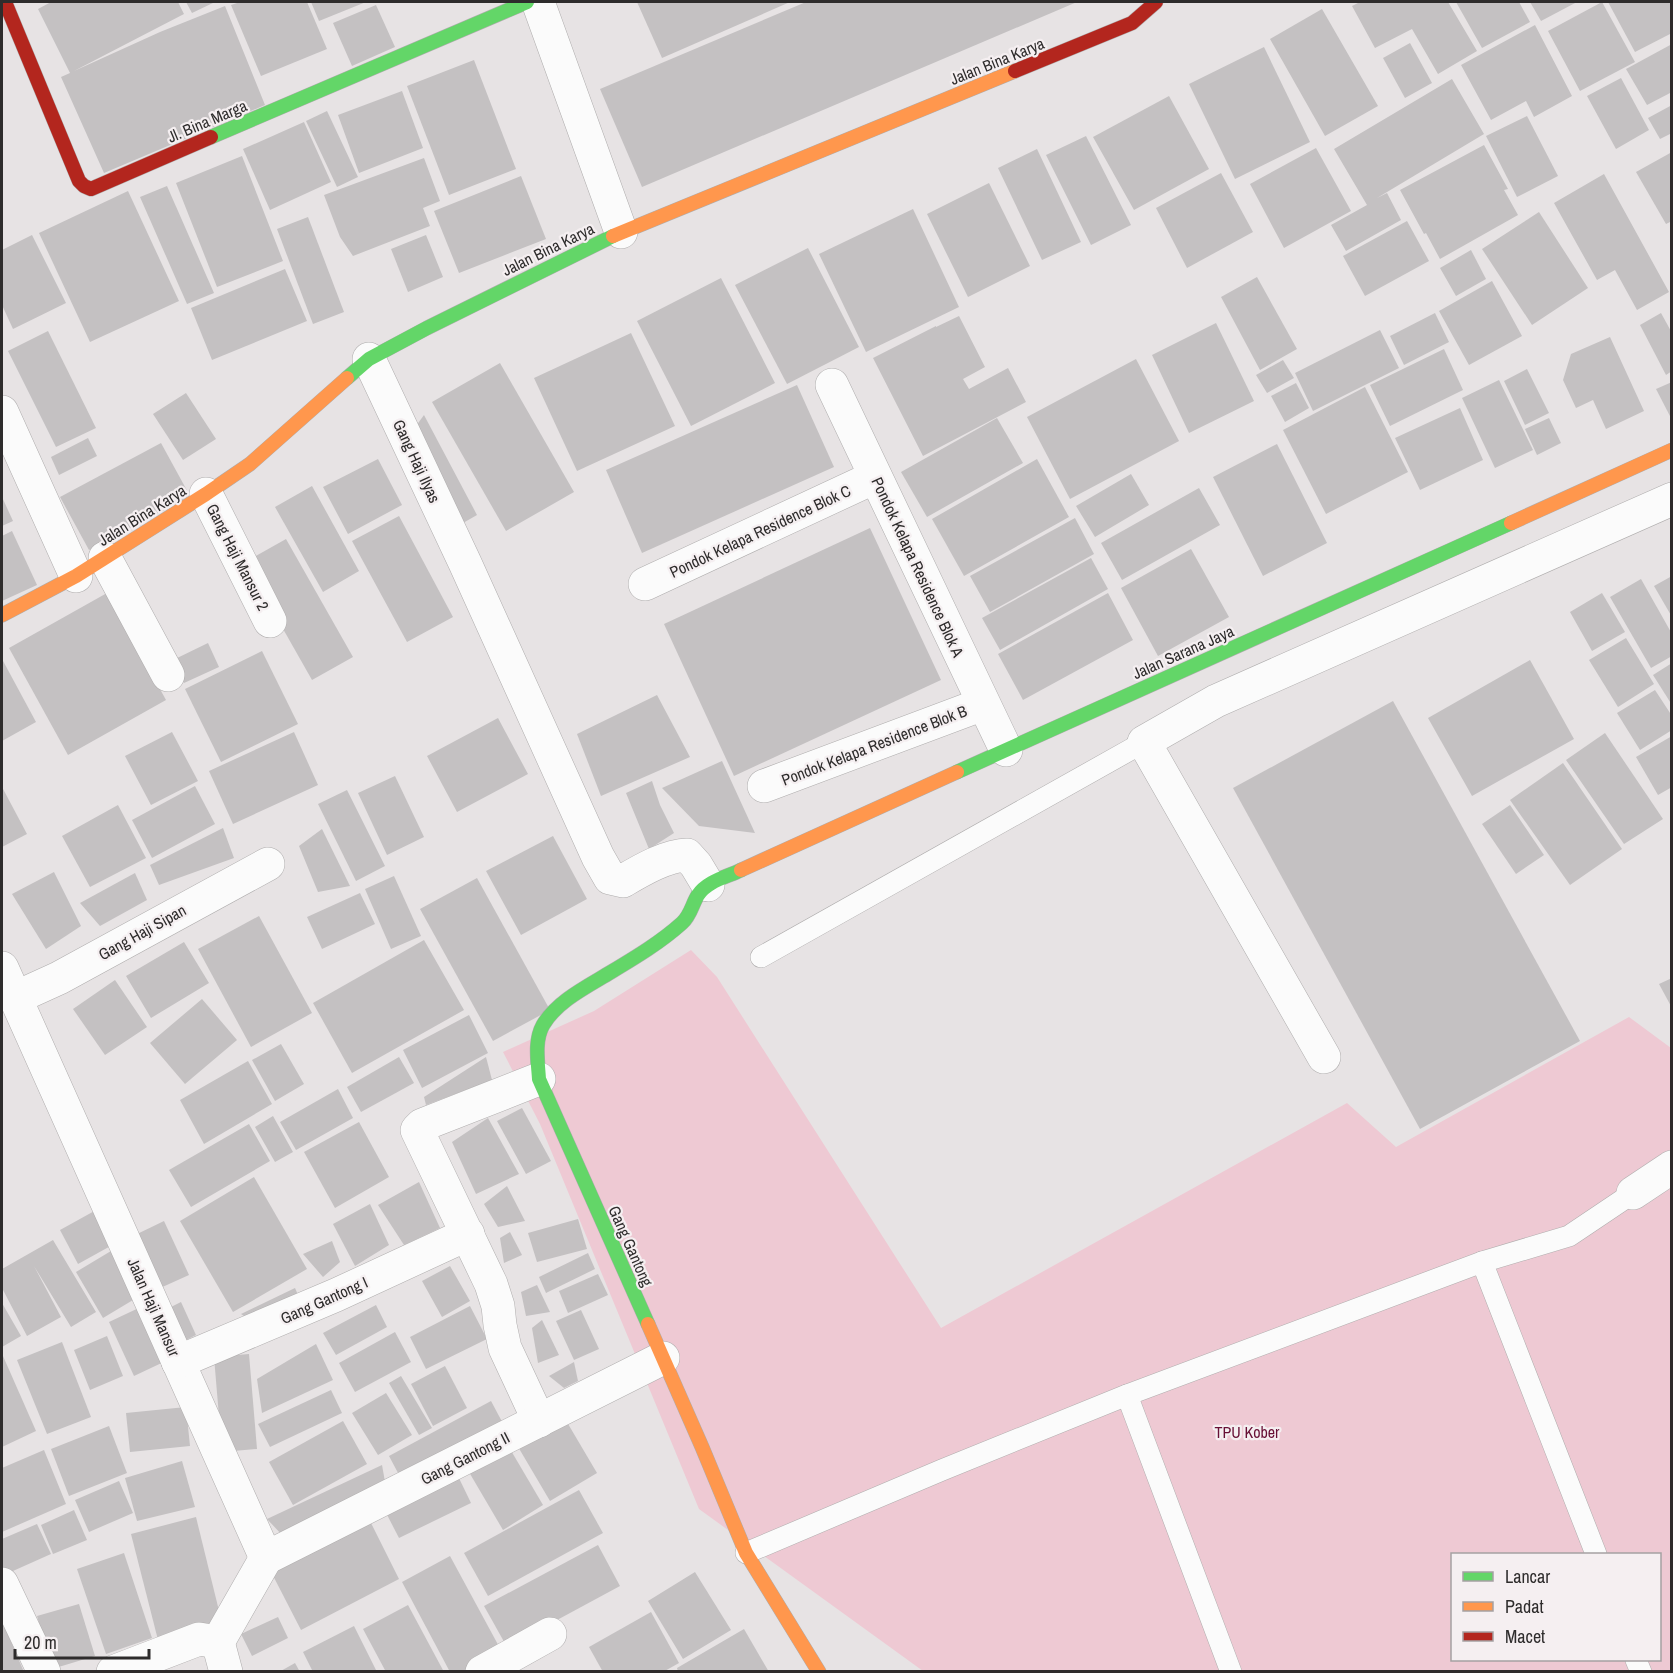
<svg xmlns="http://www.w3.org/2000/svg" width="1673" height="1673" viewBox="0 0 1673 1673" font-family="'Archivo Narrow',sans-serif">
  <style>
    .green { fill: #eec9d3; fill-rule: evenodd }
    .building { fill: #c4c1c2 }
    .lines { fill: none; stroke-linecap: round; stroke-linejoin: round }
    .lane-casing { stroke: #afadad; stroke-width: 22 }
    .street-casing { stroke: #afadad; stroke-width: 34 }
    .fast-casing { stroke: #afadad; stroke-width: 15 }
    .slow-casing { stroke: #afadad; stroke-width: 15 }
    .jam-casing { stroke: #afadad; stroke-width: 15 }
    .lane { stroke: #fbfbfb; stroke-width: 21 }
    .street { stroke: #fbfbfb; stroke-width: 33 }
    .fast { stroke: #63d668; stroke-width: 14 }
    .slow { stroke: #ff974d; stroke-width: 14 }
    .jam { stroke: #b3261e; stroke-width: 14 }
    .labels { text-anchor: middle; stroke-width: 4.5; stroke-linejoin: round; paint-order: stroke }
    .street-label { font-size: 16px; fill: #2e2c2c; stroke: #f5eff1 }
    .park-label { font-size: 16px; fill: #670f35; stroke: #f5eff1 }
  </style>
  <rect width="100%" height="100%" fill="#e7e3e4"/>
  <path class="green" d="M 691,950 L 717,977 L 941,1328 L 1347,1103 L 1396,1147 L 1629,1017 L 1671,1048 L 1671,1671 L 923,1671 L 699,1509 L 540,1124 L 503,1052 L 594,1011 ZM 1452,1554 L 1660,1554 L 1660,1660 L 1452,1660 Z"/>
  <g class="building">
    <polygon points="51,2 178,2 184,14 74,71 160,32 225,6 265,105 104,173 61,77 70,73 38,9"/>
    <polygon points="186,2 215,2 192,13"/>
    <polygon points="240,2 307,2 327,49 261,76 231,5"/>
    <polygon points="311,2 366,2 319,21"/>
    <polygon points="637,2 790,2 662,58"/>
    <polygon points="806,2 1077,2 642,187 600,89"/>
    <polygon points="1360,2 1448,2 1477,51 1438,74 1412,29 1375,48 1352,6"/>
    <polygon points="1456,2 1519,2 1530,22 1482,48"/>
    <polygon points="1530,2 1577,2 1541,21"/>
    <polygon points="1602,2 1635,62 1580,91 1548,31"/>
    <polygon points="1608,2 1672,2 1672,33 1635,52"/>
    <polygon points="376,5 395,47 352,66 333,23"/>
    <polygon points="1322,9 1378,106 1325,136 1270,39"/>
    <polygon points="1535,25 1572,96 1534,117 1526,101 1491,120 1461,65"/>
    <polygon points="1410,43 1432,83 1405,98 1383,58"/>
    <polygon points="1672,44 1672,92 1647,105 1626,69"/>
    <polygon points="1264,47 1310,142 1235,179 1189,84"/>
    <polygon points="474,60 516,169 449,195 407,86"/>
    <polygon points="1621,78 1649,130 1616,149 1587,96"/>
    <polygon points="1452,79 1484,134 1377,198 1387,193 1401,220 1346,251 1331,225 1367,205 1334,149"/>
    <polygon points="402,91 423,148 359,173 338,115"/>
    <polygon points="1169,96 1209,169 1134,210 1093,137"/>
    <polygon points="1672,105 1672,133 1660,139 1648,118"/>
    <polygon points="327,111 358,177 337,187 306,121"/>
    <polygon points="1527,116 1558,176 1517,197 1486,136"/>
    <polygon points="304,122 331,182 270,210 243,149"/>
    <polygon points="1086,136 1131,225 1091,245 1046,155"/>
    <polygon points="1484,145 1508,189 1504,190 1518,215 1440,259 1426,233 1424,234 1400,190"/>
    <polygon points="1316,148 1351,211 1284,248 1250,184"/>
    <polygon points="1037,149 1081,242 1042,260 998,168"/>
    <polygon points="1672,152 1672,221 1666,224 1636,172"/>
    <polygon points="242,156 283,261 217,287 176,183"/>
    <polygon points="424,158 440,201 423,208 430,226 353,256 340,237 324,195"/>
    <polygon points="1221,173 1253,232 1187,268 1156,208"/>
    <polygon points="1604,174 1669,292 1637,310 1615,270 1597,280 1554,203"/>
    <polygon points="521,176 546,239 459,273 434,211"/>
    <polygon points="989,183 1030,266 968,297 927,214"/>
    <polygon points="167,186 214,293 187,304 140,197"/>
    <polygon points="128,191 179,301 90,342 39,233"/>
    <polygon points="913,209 959,307 866,352 819,254"/>
    <polygon points="1539,212 1588,288 1532,325 1482,249"/>
    <polygon points="308,217 344,312 313,324 277,229"/>
    <polygon points="1407,221 1429,261 1365,296 1343,256"/>
    <polygon points="32,235 66,303 13,329 2,305 2,250"/>
    <polygon points="426,235 443,277 408,292 391,249"/>
    <polygon points="808,248 859,347 787,384 735,285"/>
    <polygon points="1471,250 1486,279 1456,296 1440,268"/>
    <polygon points="285,269 307,321 212,360 191,308"/>
    <polygon points="1257,277 1297,349 1260,370 1221,297"/>
    <polygon points="721,278 775,383 691,426 637,321"/>
    <polygon points="1492,281 1522,336 1469,365 1439,311"/>
    <polygon points="1435,313 1449,342 1404,365 1390,336"/>
    <polygon points="1661,313 1672,333 1672,371 1666,375 1640,325"/>
    <polygon points="959,316 985,367 963,379 969,389 1008,368 1026,402 923,456 873,358 936,326 936,327"/>
    <polygon points="1216,323 1254,401 1189,433 1152,355"/>
    <polygon points="1380,330 1399,368 1313,411 1295,373"/>
    <polygon points="48,331 96,428 56,447 8,351"/>
    <polygon points="631,333 675,426 577,471 534,378"/>
    <polygon points="1610,337 1644,411 1606,429 1593,400 1576,408 1563,380 1571,354"/>
    <polygon points="1444,349 1463,390 1390,426 1370,385"/>
    <polygon points="1136,359 1179,441 1070,499 1027,417"/>
    <polygon points="1283,360 1294,378 1267,393 1256,375"/>
    <polygon points="500,363 574,492 506,531 432,402"/>
    <polygon points="1527,369 1549,413 1525,425 1504,381"/>
    <polygon points="1499,380 1533,450 1495,468 1462,398"/>
    <polygon points="1672,382 1672,420 1656,389"/>
    <polygon points="1296,383 1309,408 1285,422 1271,396"/>
    <polygon points="797,385 834,467 642,553 606,470"/>
    <polygon points="1365,387 1408,472 1326,514 1283,430"/>
    <polygon points="186,393 216,439 183,460 153,414"/>
    <polygon points="1460,408 1483,460 1420,490 1395,438"/>
    <polygon points="424,415 477,515 463,523 416,426"/>
    <polygon points="997,418 1023,463 927,517 901,472"/>
    <polygon points="1549,418 1561,443 1537,455 1525,429"/>
    <polygon points="88,438 97,456 59,475 51,457"/>
    <polygon points="161,443 190,496 89,550 60,497"/>
    <polygon points="1277,444 1327,543 1263,576 1213,477"/>
    <polygon points="378,459 402,505 348,534 323,487"/>
    <polygon points="1037,459 1069,517 964,576 932,519"/>
    <polygon points="1131,474 1149,505 1095,537 1076,506"/>
    <polygon points="312,486 359,571 323,592 275,507"/>
    <polygon points="1199,488 1220,525 1122,580 1101,543"/>
    <polygon points="2,497 13,521 2,526"/>
    <polygon points="399,516 453,617 407,642 352,541"/>
    <polygon points="1075,518 1094,554 990,612 970,576"/>
    <polygon points="870,528 941,680 734,776 664,624"/>
    <polygon points="12,531 37,585 2,601 2,536"/>
    <polygon points="286,539 353,657 312,680 245,562"/>
    <polygon points="1191,549 1229,617 1158,656 1121,588"/>
    <polygon points="1091,558 1108,589 1000,650 982,618"/>
    <polygon points="1672,576 1672,617 1654,586"/>
    <polygon points="1641,579 1672,634 1672,656 1651,668 1610,597"/>
    <polygon points="107,593 166,700 68,755 9,648"/>
    <polygon points="1108,593 1133,640 1023,700 998,654"/>
    <polygon points="1602,593 1625,632 1592,651 1570,612"/>
    <polygon points="1626,638 1654,684 1618,707 1589,660"/>
    <polygon points="208,643 219,667 184,683 173,660"/>
    <polygon points="262,651 298,724 221,762 185,689"/>
    <polygon points="2,659 36,722 2,741"/>
    <polygon points="1530,660 1574,739 1472,796 1428,718"/>
    <polygon points="1672,663 1672,705 1653,675"/>
    <polygon points="1655,690 1672,716 1672,730 1640,750 1617,713"/>
    <polygon points="657,695 690,757 601,796 577,734"/>
    <polygon points="1393,701 1580,1041 1420,1129 1233,788"/>
    <polygon points="498,718 528,774 457,812 427,756"/>
    <polygon points="172,732 198,781 151,805 125,756"/>
    <polygon points="294,732 318,785 233,824 209,771"/>
    <polygon points="1605,733 1663,819 1624,844 1566,760"/>
    <polygon points="1672,736 1672,787 1658,795 1636,757"/>
    <polygon points="722,761 755,833 699,826 662,788"/>
    <polygon points="1563,763 1622,849 1570,885 1510,800"/>
    <polygon points="395,776 424,837 387,855 358,793"/>
    <polygon points="652,781 660,805 674,833 649,849 626,793"/>
    <polygon points="195,786 215,824 152,858 132,820"/>
    <polygon points="2,787 27,834 2,847"/>
    <polygon points="347,790 385,866 356,881 318,804"/>
    <polygon points="118,805 146,858 90,887 62,836"/>
    <polygon points="1510,805 1544,855 1516,874 1482,824"/>
    <polygon points="223,828 234,858 159,885 150,865"/>
    <polygon points="322,829 350,886 318,892 299,846"/>
    <polygon points="553,836 587,899 521,935 486,871"/>
    <polygon points="54,872 81,926 46,949 12,894"/>
    <polygon points="135,873 147,900 100,926 80,903"/>
    <polygon points="394,876 421,936 391,949 365,889"/>
    <polygon points="477,878 550,1010 493,1041 420,909"/>
    <polygon points="360,893 375,924 322,949 307,917"/>
    <polygon points="259,916 312,1013 251,1047 198,949"/>
    <polygon points="424,940 464,1010 352,1073 313,1003"/>
    <polygon points="184,942 209,983 151,1018 126,976"/>
    <polygon points="1672,978 1672,1008 1659,984"/>
    <polygon points="115,980 147,1027 105,1055 73,1009"/>
    <polygon points="202,999 237,1040 185,1084 150,1043"/>
    <polygon points="469,1015 488,1053 422,1088 403,1050"/>
    <polygon points="281,1044 304,1084 275,1101 252,1060"/>
    <polygon points="399,1057 414,1083 361,1112 347,1087"/>
    <polygon points="486,1057 492,1080 426,1105 424,1097"/>
    <polygon points="248,1061 272,1104 204,1144 180,1100"/>
    <polygon points="338,1089 353,1118 296,1150 280,1122"/>
    <polygon points="522,1108 551,1161 526,1174 497,1121"/>
    <polygon points="273,1116 293,1152 275,1162 255,1127"/>
    <polygon points="488,1118 519,1174 476,1194 452,1142"/>
    <polygon points="359,1122 389,1177 335,1208 304,1152"/>
    <polygon points="249,1124 270,1161 191,1207 169,1170"/>
    <polygon points="254,1177 307,1269 233,1312 180,1221"/>
    <polygon points="419,1182 440,1228 404,1245 378,1205"/>
    <polygon points="507,1186 525,1221 498,1227 484,1204"/>
    <polygon points="370,1204 389,1245 355,1266 333,1224"/>
    <polygon points="98,1209 116,1243 78,1264 60,1230"/>
    <polygon points="578,1219 587,1249 537,1262 528,1233"/>
    <polygon points="164,1221 189,1275 158,1289 133,1236"/>
    <polygon points="510,1232 522,1255 504,1263 500,1238"/>
    <polygon points="53,1240 96,1312 71,1327 34,1266 61,1317 27,1336 2,1288 2,1269"/>
    <polygon points="332,1241 340,1262 323,1277 303,1254"/>
    <polygon points="116,1248 143,1294 103,1318 76,1272"/>
    <polygon points="588,1253 595,1269 546,1293 539,1277"/>
    <polygon points="450,1266 470,1301 442,1317 422,1281"/>
    <polygon points="598,1274 608,1295 568,1313 559,1291"/>
    <polygon points="537,1285 550,1312 526,1316 521,1292"/>
    <polygon points="295,1288 302,1304 250,1320 241,1314"/>
    <polygon points="181,1302 196,1335 180,1343 165,1310"/>
    <polygon points="2,1303 21,1336 2,1347"/>
    <polygon points="145,1305 170,1359 134,1376 109,1322"/>
    <polygon points="376,1305 387,1327 336,1355 323,1333"/>
    <polygon points="470,1306 487,1339 426,1369 410,1337"/>
    <polygon points="581,1310 599,1349 574,1360 556,1321"/>
    <polygon points="542,1320 559,1355 538,1363 532,1328"/>
    <polygon points="395,1332 411,1362 355,1392 339,1363"/>
    <polygon points="107,1336 123,1376 90,1390 74,1350"/>
    <polygon points="62,1342 91,1417 47,1434 17,1360"/>
    <polygon points="316,1344 333,1380 262,1413 257,1379"/>
    <polygon points="249,1354 257,1449 222,1452 214,1357"/>
    <polygon points="3,1356 36,1431 2,1447 2,1357"/>
    <polygon points="574,1362 578,1381 564,1388 549,1376"/>
    <polygon points="445,1366 467,1408 433,1426 411,1384"/>
    <polygon points="401,1376 432,1428 419,1435 389,1383"/>
    <polygon points="331,1390 342,1413 270,1447 258,1424"/>
    <polygon points="386,1393 412,1435 378,1455 352,1413"/>
    <polygon points="491,1401 507,1431 405,1486 389,1456"/>
    <polygon points="186,1407 190,1446 130,1452 126,1413"/>
    <polygon points="561,1412 597,1473 550,1501 514,1440"/>
    <polygon points="343,1421 367,1464 293,1505 269,1462"/>
    <polygon points="109,1426 127,1473 69,1496 51,1449"/>
    <polygon points="506,1442 543,1505 503,1530 466,1467"/>
    <polygon points="44,1450 66,1504 2,1532 2,1468"/>
    <polygon points="182,1461 195,1507 137,1521 125,1478"/>
    <polygon points="382,1465 387,1493 284,1537 267,1519"/>
    <polygon points="456,1472 471,1503 399,1538 383,1507"/>
    <polygon points="119,1481 133,1513 89,1532 75,1500"/>
    <polygon points="579,1490 603,1533 488,1596 464,1553"/>
    <polygon points="74,1510 87,1540 53,1554 41,1525"/>
    <polygon points="366,1513 399,1579 301,1630 267,1564"/>
    <polygon points="196,1517 222,1623 158,1640 131,1534"/>
    <polygon points="37,1524 51,1554 4,1575 2,1569 2,1539"/>
    <polygon points="598,1545 620,1586 507,1647 484,1606"/>
    <polygon points="124,1553 152,1638 106,1654 77,1569"/>
    <polygon points="450,1556 502,1652 465,1672 450,1672 402,1582"/>
    <polygon points="695,1572 731,1630 683,1659 648,1601"/>
    <polygon points="79,1604 95,1656 52,1669 37,1616"/>
    <polygon points="408,1605 444,1672 386,1672 363,1629"/>
    <polygon points="651,1612 679,1663 663,1672 603,1672 589,1647"/>
    <polygon points="278,1617 288,1638 252,1656 241,1634"/>
    <polygon points="2,1621 24,1672 2,1672"/>
    <polygon points="354,1626 377,1672 313,1672 303,1652"/>
    <polygon points="744,1629 769,1672 678,1672 677,1668"/>
    <polygon points="295,1663 300,1672 279,1672"/>
  </g>
  <g class="lines">
    <defs>
      <g id="lane">
        <polyline points="761,957 1144,742"/>
        <polyline points="1482,1262 1596,1554"/>
        <polyline points="1127,1395 1231,1672"/>
        <polyline points="746,1553 942,1470 1127,1395 1482,1262 1569,1236 1633,1193"/>
        <polyline points="1636,1660 1641,1672"/>
      </g>
      <g id="street">
        <polyline points="538,2 621,232"/>
        <path d="M 369,359 L 465,563 L 598,857 L 610,878 L 623,881 C 640,871 667,855 687,855 L 696,865 L 708,885"/>
        <polyline points="832,385 1006,750"/>
        <polyline points="2,412 76,576"/>
        <polyline points="206,494 270,621"/>
        <polyline points="105,558 168,675"/>
        <polyline points="645,584 875,477"/>
        <polyline points="764,786 983,704"/>
        <polyline points="2,968 266,1558"/>
        <polyline points="15,998 59,978 268,864"/>
        <polyline points="1324,1057 1144,742 1216,701 1672,499"/>
        <polyline points="539,1079 422,1125 417,1130 491,1284 498,1306 500,1325 505,1348 539,1421"/>
        <polyline points="1633,1193 1672,1167"/>
        <polyline points="178,1362 336,1295 468,1234"/>
        <polyline points="266,1558 663,1358"/>
        <polyline points="2,1584 44,1672"/>
        <polyline points="218,1642 266,1558"/>
        <polyline points="218,1642 226,1672"/>
        <polyline points="113,1672 199,1639 218,1642"/>
        <polyline points="482,1672 550,1634"/>
      </g>
      <g id="fast">
        <polyline points="211,137 527,2"/>
        <polyline points="347,378 369,359 427,328 613,236"/>
        <polyline points="957,772 1511,523"/>
        <path d="M 648,1324 L 539,1079 C 538,1062 534,1041 543,1025 C 557,1001 588,986 611,972 C 636,957 661,942 682,923 C 691,915 692,904 698,895 C 707,881 727,877 741,870"/>
      </g>
      <g id="slow">
        <polyline points="613,236 1015,71"/>
        <polyline points="1511,523 1672,450"/>
        <polyline points="2,615 76,576 206,494 250,464 347,378"/>
        <polyline points="741,870 957,772"/>
        <polyline points="648,1324 702,1447 746,1553 819,1672"/>
      </g>
      <g id="jam">
        <polyline points="5,2 79,181 84,186 91,189 211,137"/>
        <polyline points="1015,71 1132,23 1156,2"/>
      </g>
    </defs>
    <use href="#lane" class="lane-casing"/>
    <use href="#street" class="street-casing"/>
    <use href="#fast" class="fast-casing"/>
    <use href="#slow" class="slow-casing"/>
    <use href="#jam" class="jam-casing"/>
    <use href="#lane" class="lane"/>
    <use href="#street" class="street"/>
    <use href="#fast" class="fast"/>
    <use href="#slow" class="slow"/>
    <use href="#jam" class="jam"/>
  </g>
  <g class="labels">
    <g class="street-label">
      <text transform="translate(997 61) rotate(-22)" y="6">Jalan Bina Karya</text>
      <text transform="translate(207 121) rotate(-23)" y="6">Jl. Bina Marga</text>
      <text transform="translate(548 249) rotate(-26)" y="6">Jalan Bina Karya</text>
      <text transform="translate(417 461) rotate(65)" y="6">Gang Haji Ilyas</text>
      <text transform="translate(142 515) rotate(-32)" y="6">Jalan Bina Karya</text>
      <text transform="translate(760 531) rotate(-25)" y="6">Pondok Kelapa Residence Blok C</text>
      <text transform="translate(238 557) rotate(63)" y="6">Gang Haji Mansur 2</text>
      <text transform="translate(918 567) rotate(65)" y="6">Pondok Kelapa Residence Blok A</text>
      <text transform="translate(1183 652) rotate(-24)" y="6">Jalan Sarana Jaya</text>
      <text transform="translate(874 745) rotate(-21)" y="6">Pondok Kelapa Residence Blok B</text>
      <text transform="translate(142 932) rotate(-29)" y="6">Gang Haji Sipan</text>
      <text transform="translate(631 1246) rotate(66)" y="6">Gang Gantong</text>
      <text transform="translate(324 1300) rotate(-24)" y="6">Gang Gantong I</text>
      <text transform="translate(154 1307) rotate(66)" y="6">Jalan Haji Mansur</text>
      <text transform="translate(465 1458) rotate(-27)" y="6">Gang Gantong II</text>
    </g>
    <g class="park-label">
      <text x="1247" y="1438">TPU Kober</text>
    </g>
  </g>
  <rect width="1673" height="1673" fill="none" stroke="#2e2c2c" stroke-width="6"/>
  <rect x="1451" y="1553" width="210" height="108" fill="#f5eff1" stroke="#a5a1a2" stroke-width="1.5"/>
  <rect x="1463" y="1572" width="30" height="9" fill="#63d668" stroke="#a5a1a2" stroke-width="1.5"/>
  <text x="1505" y="1583" font-size="18" fill="#2e2c2c">Lancar</text>
  <rect x="1463" y="1602" width="30" height="9" fill="#ff974d" stroke="#a5a1a2" stroke-width="1.5"/>
  <text x="1505" y="1613" font-size="18" fill="#2e2c2c">Padat</text>
  <rect x="1463" y="1632" width="30" height="9" fill="#b3261e" stroke="#a5a1a2" stroke-width="1.5"/>
  <text x="1505" y="1643" font-size="18" fill="#2e2c2c">Macet</text>
  <path d="M15 1649v9h134v-9" fill="none" stroke="#2e2c2c" stroke-width="3"/>
  <text x="24" y="1649" font-size="18" fill="#2e2c2c" stroke="#f5eff1" stroke-width="4.5" paint-order="stroke">20 m</text>
</svg>
